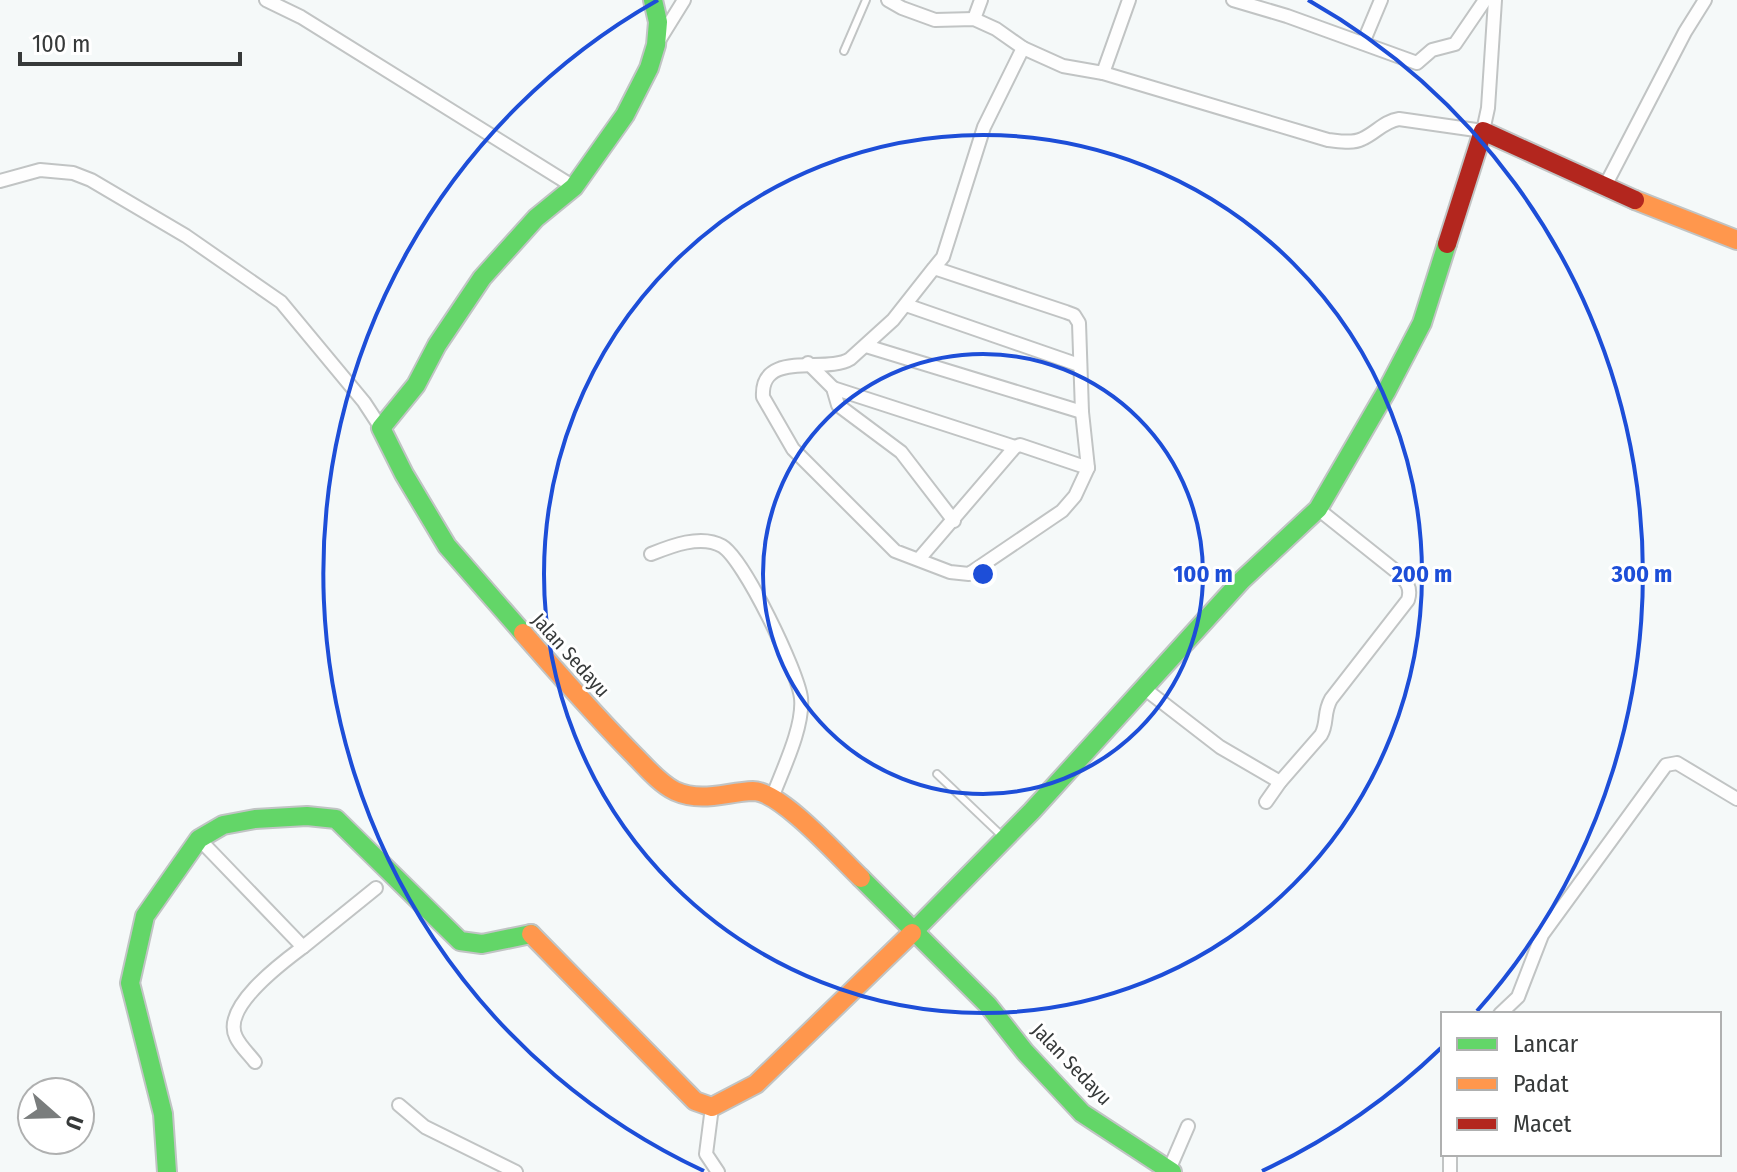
<svg xmlns="http://www.w3.org/2000/svg" width="1737" height="1172" viewBox="0 0 1737 1172" font-family="'Fira Sans Condensed',sans-serif">
  <style>
    .lines { fill: none; stroke-linecap: round; stroke-linejoin: round }
    .lane-casing { stroke: #c1c4c4; stroke-width: 10 }
    .street-casing { stroke: #c1c4c4; stroke-width: 16 }
    .fast-casing { stroke: #c1c4c4; stroke-width: 22 }
    .slow-casing { stroke: #c1c4c4; stroke-width: 22 }
    .jam-casing { stroke: #c1c4c4; stroke-width: 22 }
    .lane { stroke: #fefefe; stroke-width: 6 }
    .street { stroke: #fefefe; stroke-width: 12 }
    .fast { stroke: #63d668; stroke-width: 18 }
    .slow { stroke: #ff974d; stroke-width: 18 }
    .jam { stroke: #b3261e; stroke-width: 18 }
    .ring { fill: none; stroke: #1d4ed8; stroke-width: 4 }
    .labels { text-anchor: middle; stroke-width: 6; stroke-linejoin: round; paint-order: stroke }
    .street-label { font-size: 20px; fill: #373a3a; stroke: #fff }
    .centre { fill: #1d4ed8; stroke: #fff; stroke-width: 4 }
    .ring-label { font-size: 24px; text-anchor: middle; font-weight: bold; fill: #1d4ed8; stroke: #fff; stroke-width: 6; stroke-linejoin: round; paint-order: stroke }
  </style>
  <rect width="100%" height="100%" fill="#f5f9f9"/>
  <g class="lines">
    <defs>
      <g id="lane">
        <polyline points="844,51 866,0"/>
        <polyline points="937,774 1002,836"/>
      </g>
      <g id="street">
        <polyline points="266,0 301,17 574,187"/>
        <path d="M 888,0 L 902,8 L 935,20 L 974,19 L 996,29 L 1023,48 L 984,127 L 943,257 L 934,268 L 1066,312 L 1074,315 L 1079,323 L 1082,412 L 1088,468 L 1075,496 L 1062,511 L 969,574 L 950,572 L 895,551 L 793,449 L 763,397 C 760,349 826,374 850,359 L 893,320 L 934,268"/>
        <polyline points="1233,0 1287,16 1417,63 1432,50 1455,44 1485,0"/>
        <polyline points="974,19 981,0"/>
        <polyline points="658,42 684,0"/>
        <polyline points="1363,43 1381,0"/>
        <polyline points="1023,48 1063,66 1103,73 1129,0"/>
        <path d="M 1103,73 L 1328,140 C 1339,141 1352,144 1362,139 C 1376,133 1384,121 1399,119 L 1483,131 L 1488,108 L 1495,0"/>
        <polyline points="0,181 40,170 73,173 91,180 186,236 281,302 364,402 381,428"/>
        <polyline points="1604,188 1685,32 1705,0"/>
        <polyline points="906,305 1079,365"/>
        <polyline points="866,346 1082,412"/>
        <polyline points="808,363 833,388 838,405 901,452 954,521"/>
        <polyline points="833,388 1015,447"/>
        <path d="M 651,554 C 671,546 701,534 722,546 C 744,559 798,672 801,698 C 804,727 782,771 772,798"/>
        <polyline points="919,559 1015,447 1020,445 1088,468"/>
        <polyline points="1145,689 1220,747 1280,782"/>
        <path d="M 1266,802 L 1280,782 L 1321,735 C 1328,723 1323,713 1331,699 L 1408,600 C 1412,587 1406,581 1397,572 L 1318,509"/>
        <path d="M 199,839 L 303,947 C 283,962 221,1007 236,1037 C 240,1046 249,1054 255,1062"/>
        <polyline points="303,947 376,888"/>
        <polyline points="1500,1014 1518,997 1542,935 1666,765 1677,763 1737,799"/>
        <polyline points="399,1105 425,1127 516,1172"/>
        <polyline points="712,1107 706,1154 718,1172"/>
        <polyline points="1169,1170 1188,1126"/>
        <polyline points="1450,1172 1450,1154"/>
      </g>
      <g id="fast">
        <polyline points="523,633 447,546 404,474 381,428 416,385 437,345 482,278 536,218 574,187 625,115 649,68 656,45 658,22 653,0"/>
        <polyline points="861,878 988,1005 1025,1052 1082,1113 1172,1172"/>
        <polyline points="912,933 1032,811 1241,581 1318,509 1386,392 1422,323 1447,244"/>
        <polyline points="167,1172 163,1114 130,983 145,916 199,839 223,825 255,819 307,816 336,819 460,941 482,944 531,934"/>
      </g>
      <g id="slow">
        <polyline points="1635,200 1737,240"/>
        <path d="M 523,633 C 559,674 595,716 634,755 C 646,767 659,783 675,791 C 702,803 726,792 753,791 C 781,791 840,858 861,878"/>
        <polyline points="531,934 695,1101 712,1107 756,1084 912,933"/>
      </g>
      <polyline id="jam" points="1447,244 1483,131 1635,200"/>
    </defs>
    <use href="#lane" class="lane-casing"/>
    <use href="#street" class="street-casing"/>
    <use href="#fast" class="fast-casing"/>
    <use href="#slow" class="slow-casing"/>
    <use href="#jam" class="jam-casing"/>
    <use href="#lane" class="lane"/>
    <use href="#street" class="street"/>
    <use href="#fast" class="fast"/>
    <use href="#slow" class="slow"/>
    <use href="#jam" class="jam"/>
  </g>
  <g class="ring">
    <circle cx="983" cy="574" r="220"/>
    <circle cx="983" cy="574" r="439"/>
    <path d="M1441 1048A659 659 0 0 1 1262 1171M704 1171A659 659 0 0 1 658 0M1308 0A659 659 0 0 1 1477 1011"/>
  </g>
  <g class="labels">
    <g class="street-label">
      <text transform="translate(571 655) rotate(48)" y="7">Jalan Sedayu</text>
      <text transform="translate(1072 1064) rotate(46)" y="7">Jalan Sedayu</text>
    </g>
  </g>
  <circle cx="983" cy="574" r="12" class="centre"/>
  <g class="ring-label">
    <text x="1203" y="582">100 m</text>
    <text x="1422" y="582">200 m</text>
    <text x="1642" y="582">300 m</text>
  </g>
  <rect x="1441" y="1012" width="280" height="144" fill="#ffffff" stroke="#afb0b0" stroke-width="2"/>
  <rect x="1457" y="1038" width="40" height="12" fill="#63d668" stroke="#afb0b0" stroke-width="2"/>
  <text x="1513" y="1052" font-size="24" fill="#373a3a">Lancar</text>
  <rect x="1457" y="1078" width="40" height="12" fill="#ff974d" stroke="#afb0b0" stroke-width="2"/>
  <text x="1513" y="1092" font-size="24" fill="#373a3a">Padat</text>
  <rect x="1457" y="1118" width="40" height="12" fill="#b3261e" stroke="#afb0b0" stroke-width="2"/>
  <text x="1513" y="1132" font-size="24" fill="#373a3a">Macet</text>
  <g transform="translate(56 1116) rotate(110)"><circle r="38" fill="#ffffff" stroke="#afb0b0" stroke-width="2"/>
  <path d="M0-6L14 30L0 20L-14 30Z" fill="#7a7d7d"/>
  <text y="-12" font-size="22" font-weight="bold" text-anchor="middle" fill="#373a3a">U</text>
  </g>
  <path d="M20 52v12h220v-12" fill="none" stroke="#373a3a" stroke-width="4"/>
  <text x="32" y="52" font-size="24" fill="#373a3a" stroke="#ffffff" stroke-width="6" paint-order="stroke">100 m</text>
</svg>
